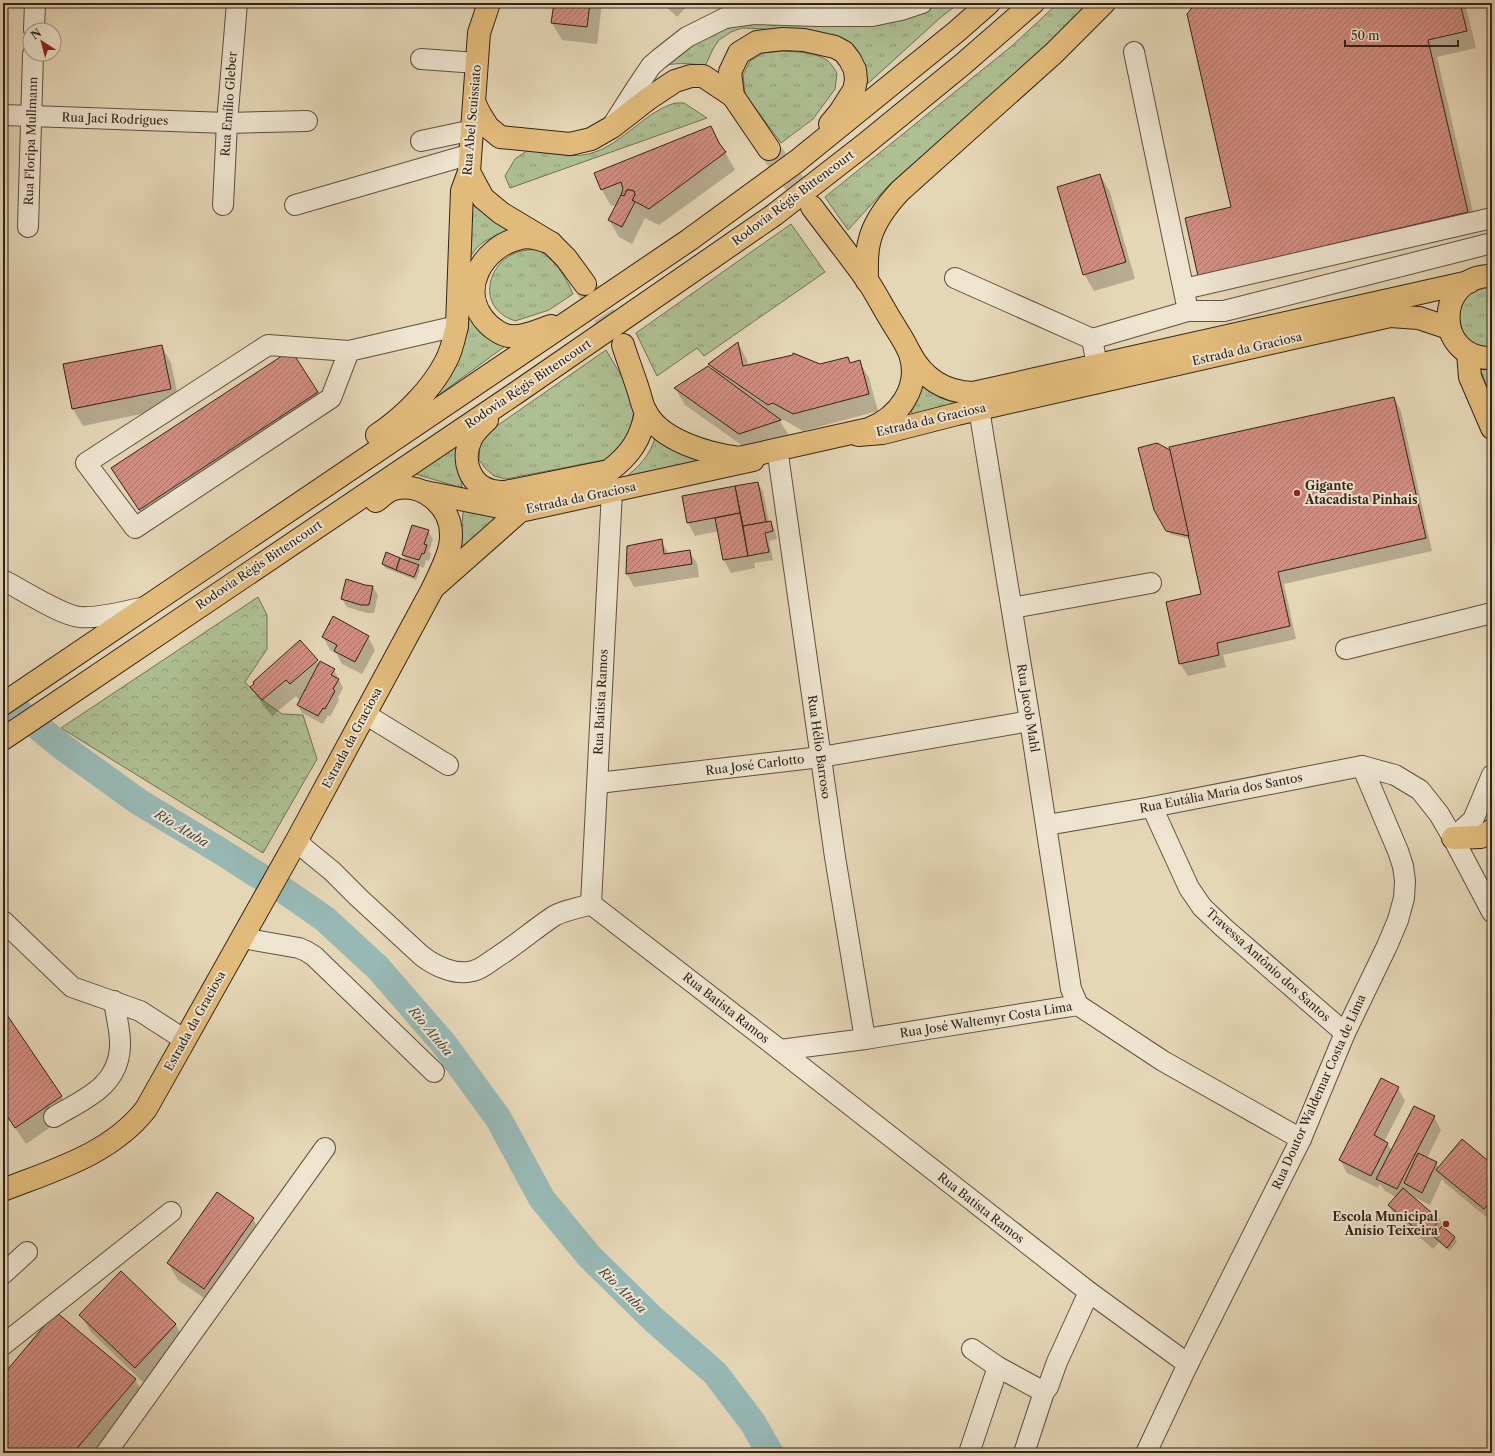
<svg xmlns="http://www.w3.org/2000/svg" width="1495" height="1456" viewBox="0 0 1495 1456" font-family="'Libre Caslon Text',serif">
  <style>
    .grass { fill: url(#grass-tufts); stroke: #707156 }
    .forest { fill: url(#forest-crowns); stroke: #707156 }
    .shadow { fill: #0003 }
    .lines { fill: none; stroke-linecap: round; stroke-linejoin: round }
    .river { stroke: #97b8b4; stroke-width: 27 }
    .building { fill: url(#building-hatch); stroke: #312318 }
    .highway-tunnel { stroke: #c1b296; stroke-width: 22; stroke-dasharray: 22 11; stroke-linecap: butt }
    .minor-casing { stroke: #5e5040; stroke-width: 22 }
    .major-casing { stroke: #312318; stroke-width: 24 }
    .highway-casing { stroke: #312318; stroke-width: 24 }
    .minor { stroke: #eee4d0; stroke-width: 20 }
    .major { stroke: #e2bb7b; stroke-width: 22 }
    .highway { stroke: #e2bb7b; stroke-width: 22 }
    .poi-dot { fill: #8f2418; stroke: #eee4d0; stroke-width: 1.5 }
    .labels { text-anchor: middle; stroke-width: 4; stroke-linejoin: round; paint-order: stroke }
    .street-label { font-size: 12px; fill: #312318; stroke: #eee4d0 }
    .poi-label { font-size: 12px; font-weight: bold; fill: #312318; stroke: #eee4d0; text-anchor: start }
    .water-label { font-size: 13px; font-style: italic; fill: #4a483f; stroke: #eee4d0 }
  </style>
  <defs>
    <pattern id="grass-tufts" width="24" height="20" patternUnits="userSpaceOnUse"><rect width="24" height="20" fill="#aebf93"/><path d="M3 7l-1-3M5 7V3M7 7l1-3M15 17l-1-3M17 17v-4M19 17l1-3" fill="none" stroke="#8e9b77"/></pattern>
    <pattern id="forest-crowns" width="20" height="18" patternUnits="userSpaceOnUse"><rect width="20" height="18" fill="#aebf93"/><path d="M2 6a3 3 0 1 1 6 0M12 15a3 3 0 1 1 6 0" fill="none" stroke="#8e9b77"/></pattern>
    <pattern id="building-hatch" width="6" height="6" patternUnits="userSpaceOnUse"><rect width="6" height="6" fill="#d18e83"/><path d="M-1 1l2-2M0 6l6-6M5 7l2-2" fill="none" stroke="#aa746a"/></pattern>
  </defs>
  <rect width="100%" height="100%" fill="#e5d6b6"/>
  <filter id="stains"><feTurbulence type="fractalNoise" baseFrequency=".005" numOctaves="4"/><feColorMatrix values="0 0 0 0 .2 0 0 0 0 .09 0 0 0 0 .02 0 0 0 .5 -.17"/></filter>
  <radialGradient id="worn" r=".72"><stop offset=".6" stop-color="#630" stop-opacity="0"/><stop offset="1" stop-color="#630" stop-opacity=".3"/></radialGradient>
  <g class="grass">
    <path d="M 939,3 L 959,3 L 940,18 L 864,87 L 810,31 L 742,28 L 731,32 L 719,40 L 713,49 L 705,66 C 691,63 680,63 665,65 L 700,39 L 739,21 L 838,26 L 880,25 L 927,11 Z"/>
    <polygon points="1058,3 1091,3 1035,57 890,184 848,230 825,197 1013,45"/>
    <path d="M 782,51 C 797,52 814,52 827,60 C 831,63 834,69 837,73 L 835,89 L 813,119 L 781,143 L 745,94 L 743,75 L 750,61 L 763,53 Z"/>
    <path d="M 675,103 L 684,103 L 707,118 L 510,188 L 505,176 L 515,159 L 528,150 C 542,152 570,157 583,155 C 619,150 641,113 675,103 Z"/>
    <path d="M 472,205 L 502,224 L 516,230 C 496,237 481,237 470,258 Z"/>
    <polygon points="791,224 825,272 704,356 697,348 657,376 636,333"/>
    <path d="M 537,249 C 555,260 565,275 573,294 L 549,310 L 515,321 C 511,319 507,318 503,315 C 480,299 489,265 513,254 C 521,250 529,250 537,249 Z"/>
    <polygon points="1492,285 1492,349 1473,346 1461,333 1458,312 1464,299 1474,289"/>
    <path d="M 466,305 C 474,331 481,338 508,344 L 436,397 L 451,368 Z"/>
    <polygon points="606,350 628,387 634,409 631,430 623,446 609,459 506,479 494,476 485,468 479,460 480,446 488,432"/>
    <polygon points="1479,366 1492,370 1492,401"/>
    <path d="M 920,384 C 933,392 943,400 959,403 L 913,414 L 911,412 L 918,398 Z"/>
    <path d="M 655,438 L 709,459 L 623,479 C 638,468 649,457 655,438 Z"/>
    <polygon points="459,442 462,488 412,473"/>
    <polygon points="464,511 497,517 460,549 463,513"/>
  </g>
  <polygon class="forest" points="258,597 267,615 267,649 245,682 261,699 282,714 303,715 317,759 263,853 61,728"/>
  <g class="shadow">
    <polygon points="555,3 602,3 597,44 562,40 552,23"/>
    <polygon points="662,3 690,3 677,17"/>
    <polygon points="1198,3 1465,3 1476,48 1437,57 1477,229 1209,293 1232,208"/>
    <polygon points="711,127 735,170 659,225 645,218 632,244 619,237 609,220 617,205 611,206 602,190"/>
    <polygon points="1100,175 1110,192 1135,279 1094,291 1084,274"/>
    <polygon points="738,343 747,360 748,366 820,365 848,358 851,364 859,361 869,378 878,411 803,431 784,420 780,421 790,437 750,451 685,405 675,388 715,373 710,364"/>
    <polygon points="162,346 171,363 180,406 83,426 73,409"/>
    <polygon points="318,392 327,409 149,526 113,469"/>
    <polygon points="1394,398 1401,411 1432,551 1284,584 1296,639 1223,655 1226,667 1188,676 1180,663 1203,594 1190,539 1170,534 1155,510 1171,452"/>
    <polygon points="758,483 763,491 769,522 770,522 775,530 777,539 769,541 773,560 754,563 755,568 731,573 724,560 719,531 695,536 688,523 683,497"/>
    <polygon points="428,531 433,539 429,551 431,554 429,561 426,560 424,568 418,566 420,570 416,580 385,568 383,564 407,562 403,555"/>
    <polygon points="661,541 669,554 689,551 697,563 699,577 634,587 627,574 628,547"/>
    <polygon points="373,587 378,595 374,613 367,613 347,607 342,599"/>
    <polygon points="323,637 368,637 375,650 362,674 342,664 336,653 330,650"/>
    <polygon points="300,642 319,665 334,670 343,688 338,697 339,700 330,717 328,715 323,724 302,713 298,705 300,701 296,696 272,716 262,704 252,687"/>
    <polygon points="3,1010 61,1096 71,1113 26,1144 7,1116 3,1119"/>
    <polygon points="1398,1088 1405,1101 1384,1142 1387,1143 1392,1151 1434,1117 1441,1130 1427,1158 1436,1163 1439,1168 1492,1165 1491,1221 1445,1183 1442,1179 1430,1205 1412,1196 1409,1191 1408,1194 1440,1220 1446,1230 1455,1238 1457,1242 1449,1251 1439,1242 1433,1249 1397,1218 1389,1206 1396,1197 1385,1191 1380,1184 1378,1188 1347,1173 1340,1160"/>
    <polygon points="253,1219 263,1236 214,1305 178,1280 168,1263"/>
    <polygon points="121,1273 176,1325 185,1342 145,1384 91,1332 81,1315"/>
    <polygon points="3,1376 135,1380 145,1397 97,1453 3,1453"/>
  </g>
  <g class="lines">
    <polyline class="river" points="3,699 64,748 139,802 222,852 256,874 276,885 325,919 378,968 444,1044 498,1118 542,1199 589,1256 653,1319 715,1373 753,1423 770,1453"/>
  </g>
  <g class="building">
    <polygon points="554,3 590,3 587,27 551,23"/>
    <polygon points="1196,3 1460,3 1467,31 1428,40 1468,212 1198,276 1185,218 1231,207 1187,14"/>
    <polygon points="711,126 719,143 726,152 649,209 632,200 635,195 634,191 630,190 627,190 624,196 621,195 623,189 621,182 601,190 594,173"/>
    <polygon points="1100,174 1126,262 1083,275 1057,187"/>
    <polygon points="627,190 630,190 634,191 635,195 632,200 635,202 622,227 608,220 621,195 624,196"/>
    <polygon points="738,342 743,366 793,355 793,353 820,364 848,357 850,363 860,360 869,394 793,414 773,403 768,405 708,364"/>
    <polygon points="162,345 171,389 72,409 63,364"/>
    <polygon points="291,350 318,392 139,510 111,468"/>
    <polygon points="708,366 781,420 739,434 674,388"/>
    <polygon points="1394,397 1426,538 1278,572 1290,626 1217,643 1219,655 1179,664 1166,602 1201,594 1169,447"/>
    <polygon points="1157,443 1170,450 1189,536 1166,531 1154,510 1138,448"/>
    <polygon points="758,482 766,522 743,526 735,486"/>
    <polygon points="735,486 740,513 687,523 682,496"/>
    <polygon points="740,513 748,556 723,560 715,518"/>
    <polygon points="771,521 773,531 765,533 769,552 748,556 743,526"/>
    <polygon points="412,525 429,530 424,544 427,545 424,554 422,553 419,560 402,555"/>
    <polygon points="662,539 664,554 690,550 692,564 626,574 627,546"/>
    <polygon points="386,552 400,558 396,570 382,564"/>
    <polygon points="400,558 419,565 414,577 396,570"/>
    <polygon points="346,579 365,585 373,586 369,605 361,605 341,599"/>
    <polygon points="333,616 369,636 355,662 334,651 337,645 322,637"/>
    <polygon points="300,640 318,660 290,684 286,680 262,700 250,687 254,684 253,682"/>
    <polygon points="320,661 335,669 331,675 339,679 333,689 335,691 325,709 323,708 318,716 297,705"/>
    <polygon points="3,1009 62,1096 15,1128 3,1110"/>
    <polygon points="1381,1078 1399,1087 1374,1135 1388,1143 1371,1176 1339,1160"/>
    <polygon points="1414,1106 1435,1116 1397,1189 1376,1179"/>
    <polygon points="1462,1139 1492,1164 1492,1199 1484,1209 1436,1170"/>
    <polygon points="1418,1153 1437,1162 1422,1193 1404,1183"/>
    <polygon points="1403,1188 1440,1220 1425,1237 1388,1205"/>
    <polygon points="217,1192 254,1218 204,1289 167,1263"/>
    <polygon points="1442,1226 1455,1237 1447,1248 1433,1236"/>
    <polygon points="121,1271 176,1324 135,1368 79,1315"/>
    <polygon points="56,1312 136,1379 73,1453 12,1453 3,1445 3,1375"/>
  </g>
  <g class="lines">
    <g class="highway-tunnel">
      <polyline points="769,149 812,207"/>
      <polyline points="586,287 621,342"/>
    </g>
    <defs>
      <g id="minor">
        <polyline points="34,30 35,3"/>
        <polyline points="1134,52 1186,301"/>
        <polyline points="421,59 477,63"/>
        <polyline points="3,115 227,123 307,121"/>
        <polyline points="614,123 635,90 651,66 659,59 687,37 725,18 753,14 818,16 872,16 901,10 922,3"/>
        <polyline points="421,141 473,130"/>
        <polyline points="223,205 227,123 237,3"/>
        <polyline points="295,205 471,154"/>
        <polyline points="28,227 33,54"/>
        <polyline points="955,278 1092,339 1097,365"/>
        <polyline points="1184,289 1492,218"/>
        <polyline points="1092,339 1188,311 1224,311 1492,243"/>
        <polyline points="349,351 331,398 135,528 86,463 268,345 349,351 457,326"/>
        <polyline points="979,409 1030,721 1071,989 1078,1005"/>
        <polyline points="778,455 835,857 865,1039"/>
        <polyline points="612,491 591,904 780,1050 1089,1292 1188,1364"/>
        <path d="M 3,580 C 21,589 62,616 80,617 C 99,619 128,610 147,607"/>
        <polyline points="1012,608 1151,583"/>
        <polyline points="1346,649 1492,613"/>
        <polyline points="365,714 448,765"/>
        <polyline points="598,783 821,757 1030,721"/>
        <polyline points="1152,807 1189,888 1202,907 1224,928 1345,1033"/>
        <polyline points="1047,825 1152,807 1362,766 1395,775 1420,790 1439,814 1453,838 1492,912"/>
        <polyline points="1453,838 1473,820 1492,775"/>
        <path d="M 297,840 L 305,849 L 332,871 L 359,898 L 422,956 C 435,966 456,976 473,971 C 481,969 487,964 494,959 C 515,946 533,930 554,916 C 564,910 580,908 591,904"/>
        <polyline points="3,921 72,987 140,1011 185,1040"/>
        <polyline points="242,938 299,948 306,951 314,956 434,1072"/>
        <polyline points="780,1050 865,1039 1078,1005 1163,1061 1301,1139"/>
        <path d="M 54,1117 C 84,1099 118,1087 120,1047 C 121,1033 116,1016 114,1001"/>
        <polyline points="3,1274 27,1252"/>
        <polyline points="3,1345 171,1212"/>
        <polyline points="972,1349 998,1367 1044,1392"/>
        <polyline points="106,1453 325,1148"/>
        <polyline points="969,1453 998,1367"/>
        <polyline points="1024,1453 1044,1392 1048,1387 1057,1362 1089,1292"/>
        <polyline points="1146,1453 1188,1364 1301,1139 1345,1033 1387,946 1398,920 1404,898 1405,881 1403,866 1398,851 1362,766"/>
      </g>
      <g id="major">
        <polyline points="475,104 480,114 488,127 500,137 570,144 591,139 612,127 648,99 675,81 691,76 703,76 733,96"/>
        <path d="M 1492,276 C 1434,275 1434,360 1492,358"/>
        <polyline points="457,326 462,191 469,172 479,33 489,3"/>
        <path d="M 910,353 C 923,378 945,392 973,393 L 1469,282"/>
        <polyline points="1468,353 1470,377 1492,428"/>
        <polyline points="858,435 883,433 957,414 1390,316 1419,318 1449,328"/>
        <polyline points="1453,838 1481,837 1492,830"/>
        <path d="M 3,1190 C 54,1170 111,1154 146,1109 L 297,840 L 433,588 L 520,511 L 753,460"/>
      </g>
      <g id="highway">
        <polyline points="769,149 733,96 730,72 739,53 757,42 783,39 804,40 835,47 844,52 850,60 855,70 856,80 854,90 840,112 830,124"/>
        <polyline points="469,172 483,198 501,213 551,243 566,258 585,284"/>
        <path d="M 551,243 C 542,240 531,235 521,238 C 482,246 456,292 488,324 C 493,329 502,335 509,336 C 523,338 539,330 551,326"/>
        <path d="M 867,281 C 867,269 866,255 869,243 C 873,223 886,206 900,191 L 1054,53 L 1104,3"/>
        <path d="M 623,345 C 628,361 634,376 639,392 C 641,398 642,406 646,412 C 661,441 709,454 739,458 L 869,429 C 899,417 921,387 910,354 C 906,343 898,332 892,322 C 883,308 876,293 867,280 C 849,255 830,231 812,207"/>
        <path d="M 487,420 C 481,426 474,432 471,439 C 461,459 469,486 493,491 C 497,492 501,492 505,492 L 609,471 C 631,454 641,439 646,412"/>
        <path d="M 377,435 C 403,418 432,389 446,361 C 452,350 454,338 457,326"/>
        <polyline points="425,492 520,511"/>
        <path d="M 376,501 C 381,497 387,491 394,489 C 423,481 452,507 451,536 C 451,553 440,572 433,588"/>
        <polyline points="3,704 689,240 797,161 956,32 989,3"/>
        <polyline points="3,739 516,393 774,215 864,145 963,64 1033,3"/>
      </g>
    </defs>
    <use href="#minor" class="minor-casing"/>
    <use href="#major" class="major-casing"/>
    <use href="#highway" class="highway-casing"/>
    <use href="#minor" class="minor"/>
    <use href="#major" class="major"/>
    <use href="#highway" class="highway"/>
  </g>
  <g class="poi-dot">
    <circle cx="1297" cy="493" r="4"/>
    <circle cx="1446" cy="1224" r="4"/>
  </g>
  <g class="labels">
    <g class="street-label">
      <text transform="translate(229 104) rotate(-86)" y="4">Rua Emílio Gleber</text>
      <text transform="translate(115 119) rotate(2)" y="4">Rua Jaci Rodrigues</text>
      <text transform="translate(472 120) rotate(-85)" y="4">Rua Abel Scuissiato</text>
      <text transform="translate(31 141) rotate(-88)" y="4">Rua Floripa Mullmann</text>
      <text transform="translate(793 198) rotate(-37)" y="4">Rodovia Régis Bittencourt</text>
      <text transform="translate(1247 349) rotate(-13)" y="4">Estrada da Graciosa</text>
      <text transform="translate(528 384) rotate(-34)" y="4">Rodovia Régis Bittencourt</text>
      <text transform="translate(931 420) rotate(-13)" y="4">Estrada da Graciosa</text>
      <text transform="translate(581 498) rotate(-12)" y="4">Estrada da Graciosa</text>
      <text transform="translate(259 565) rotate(-34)" y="4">Rodovia Régis Bittencourt</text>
      <text transform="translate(601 702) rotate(-87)" y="4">Rua Batista Ramos</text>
      <text transform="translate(1028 708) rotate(81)" y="4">Rua Jacob Mahl</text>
      <text transform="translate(352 738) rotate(-62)" y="4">Estrada da Graciosa</text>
      <text transform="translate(819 747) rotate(82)" y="4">Rua Hélio Barroso</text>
      <text transform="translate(755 765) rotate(-7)" y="4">Rua José Carlotto</text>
      <text transform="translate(1221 793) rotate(-11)" y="4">Rua Eutália Maria dos Santos</text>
      <text transform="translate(1268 965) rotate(42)" y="4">Travessa Antônio dos Santos</text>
      <text transform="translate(726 1008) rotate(38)" y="4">Rua Batista Ramos</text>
      <text transform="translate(986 1020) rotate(-9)" y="4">Rua José Waltemyr Costa Lima</text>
      <text transform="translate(195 1021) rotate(-61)" y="4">Estrada da Graciosa</text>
      <text transform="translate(1319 1092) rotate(-66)" y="4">Rua Doutor Waldemar Costa de Lima</text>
      <text transform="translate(981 1208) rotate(38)" y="4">Rua Batista Ramos</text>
    </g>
    <g class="poi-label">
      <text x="1305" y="490">Gigante<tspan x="1305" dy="14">Atacadista Pinhais</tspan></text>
      <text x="1438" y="1221" text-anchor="end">Escola Municipal<tspan x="1438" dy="14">Anísio Teixeira</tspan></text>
    </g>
    <g class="water-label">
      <text transform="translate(182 828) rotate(31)" y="5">Rio Atuba</text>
      <text transform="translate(431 1031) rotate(50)" y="5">Rio Atuba</text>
      <text transform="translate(623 1290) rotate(44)" y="5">Rio Atuba</text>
    </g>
  </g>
  <rect width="1495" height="1456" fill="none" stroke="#e5d6b6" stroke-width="16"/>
  <rect x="4" y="4" width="1487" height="1448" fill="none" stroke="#312318" stroke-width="2"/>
  <rect x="8" y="8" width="1479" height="1440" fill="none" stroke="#312318"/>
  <g transform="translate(42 42) rotate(324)"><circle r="19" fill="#eee4d0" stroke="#a29786"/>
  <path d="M0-3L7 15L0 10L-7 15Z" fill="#8f2418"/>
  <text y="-6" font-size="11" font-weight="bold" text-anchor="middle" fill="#312318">N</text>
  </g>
  <path d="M1345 40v6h113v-6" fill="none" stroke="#312318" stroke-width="2"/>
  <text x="1351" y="40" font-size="12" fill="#312318" stroke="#eee4d0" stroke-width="3" paint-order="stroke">50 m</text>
  <rect width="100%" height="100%" filter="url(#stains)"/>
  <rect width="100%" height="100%" fill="url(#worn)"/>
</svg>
